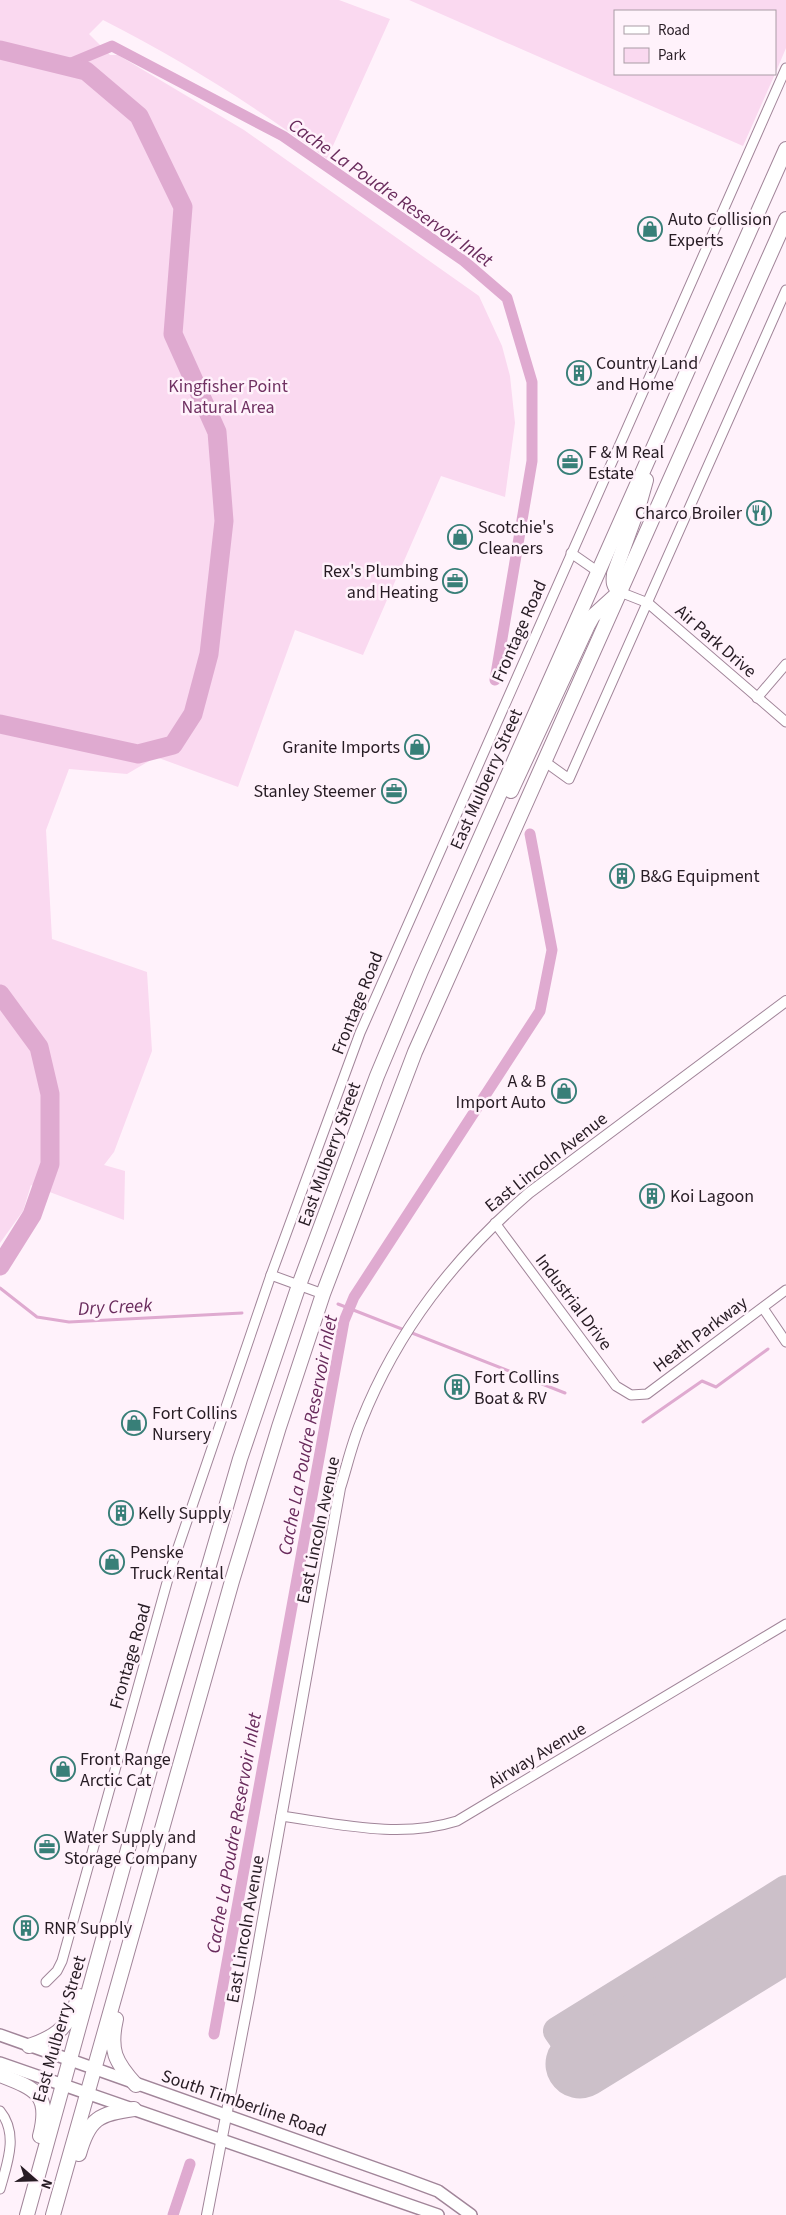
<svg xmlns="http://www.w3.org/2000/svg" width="786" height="2215" viewBox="0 0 786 2215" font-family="'Source Sans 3',sans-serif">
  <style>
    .green { fill: #fad9f0 }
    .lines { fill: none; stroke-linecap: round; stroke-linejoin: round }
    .stream { stroke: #dfaad0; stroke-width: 3 }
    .canal { stroke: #dfaad0; stroke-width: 11 }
    .river { stroke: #dfaad0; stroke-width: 19 }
    .taxiway { stroke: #ccc0c9; stroke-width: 28 }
    .runway { stroke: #ccc0c9; stroke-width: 69 }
    .minor-casing { stroke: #a18599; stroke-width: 11 }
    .tertiary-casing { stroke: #a18599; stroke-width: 12 }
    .secondary-casing { stroke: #a18599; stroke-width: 14 }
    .trunk-casing { stroke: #a18599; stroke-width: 16 }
    .minor { stroke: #fff; stroke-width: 9 }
    .tertiary { stroke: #fff; stroke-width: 10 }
    .secondary { stroke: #fff; stroke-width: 11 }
    .trunk { stroke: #fff; stroke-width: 14 }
    .labels { text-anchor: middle; stroke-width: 5; stroke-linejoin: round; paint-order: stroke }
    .poi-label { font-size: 18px; fill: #271c24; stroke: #fff2fb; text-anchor: start }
    .park-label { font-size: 18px; fill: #703162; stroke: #fff2fb }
    .street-label { font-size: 18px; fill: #271c24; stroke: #fff2fb }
    .water-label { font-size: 19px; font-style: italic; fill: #692b5c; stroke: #fff2fb }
  </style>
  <rect width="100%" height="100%" fill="#fff2fb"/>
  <g class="green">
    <path d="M 0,0 L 339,0 L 390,19 L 327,159 C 256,107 182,60 103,20 L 89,34 L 110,55 L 118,55 L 244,130 L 479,296 L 502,346 L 510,376 L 515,423 L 505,497 L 441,476 L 363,655 L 295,630 L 238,787 L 156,757 L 127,774 L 69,769 L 46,830 L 52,939 L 147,972 L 152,1051 L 114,1152 L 104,1165 L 125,1171 L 124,1220 L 31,1185 L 23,1211 L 0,1243 Z"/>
    <polygon points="409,0 786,0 786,48 775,74 775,11 615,11 615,74 775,74 743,146"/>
  </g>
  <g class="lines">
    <g class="stream">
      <polyline points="0,1288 37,1317 69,1322 242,1313"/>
      <polyline points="338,1304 565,1393"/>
      <polyline points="643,1422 702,1381 716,1387 768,1349"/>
    </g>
    <g class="canal">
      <polyline points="64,66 112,46 283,136 464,261 507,298 532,382 532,461 495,680"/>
      <polyline points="214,2034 344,1321 354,1297 540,1011 552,950 530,834"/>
      <polyline points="173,2215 190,2164"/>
    </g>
    <g class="river">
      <polyline points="0,50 86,71 139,116 183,207 173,334 217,432 224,521 209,654 193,714 173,745 138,754 0,724"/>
      <polyline points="0,994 39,1047 50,1094 50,1164 32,1215 0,1266"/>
    </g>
    <polyline class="taxiway" points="580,2064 557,2031 786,1889"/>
    <polyline class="runway" points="580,2064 786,1937"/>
    <defs>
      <g id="minor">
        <polyline points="571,553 597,571"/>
        <polyline points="620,592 648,603 786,722"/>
        <polyline points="757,698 786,664"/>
        <polyline points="544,761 569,779 786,290"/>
        <polyline points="495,1223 616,1386 631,1395 647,1394 786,1290"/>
        <polyline points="271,1275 323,1294"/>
        <polyline points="763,1308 786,1342"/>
        <path d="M 281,1816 C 339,1824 400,1839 457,1821 L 786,1624"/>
        <polyline points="46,1982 57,1971 62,1961 171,1568 271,1275 360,1033 786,68"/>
        <path d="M 0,2111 C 19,2134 7,2164 0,2189"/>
      </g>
      <path id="tertiary" d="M 207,2215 L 249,1997 L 340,1488 C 347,1466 352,1443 361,1422 C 398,1329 454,1258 529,1193 L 786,1001"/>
      <g id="secondary">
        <polyline points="0,2035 403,2178 438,2191 471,2215"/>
        <polyline points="0,2063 438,2215"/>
      </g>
      <g id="trunk">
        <path d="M 620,592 C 613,586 613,582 614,574 L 639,505 L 646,480"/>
        <polyline points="511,791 588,625 593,616 615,596"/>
        <path d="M 116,2019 C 109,2050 115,2062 136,2085"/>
        <path d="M 29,2046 C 59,2036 69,2026 79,1996"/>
        <path d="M 0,2075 C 36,2089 51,2094 40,2136"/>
        <path d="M 79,2154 C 89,2118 99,2114 134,2109"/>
        <polyline points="27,2215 157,1744 240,1459 299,1285 377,1076 421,971 786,149"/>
        <polyline points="53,2215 232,1581 279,1427 323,1294 415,1052 786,219"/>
      </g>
    </defs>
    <use href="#minor" class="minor-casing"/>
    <use href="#tertiary" class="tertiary-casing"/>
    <use href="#secondary" class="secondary-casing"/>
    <use href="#trunk" class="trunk-casing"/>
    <use href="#minor" class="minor"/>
    <use href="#tertiary" class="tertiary"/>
    <use href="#secondary" class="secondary"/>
    <use href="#trunk" class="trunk"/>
  </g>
  <defs>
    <symbol id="shop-ring" viewBox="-11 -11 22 22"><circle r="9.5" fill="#fff2fb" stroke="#387f78" stroke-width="1.5"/><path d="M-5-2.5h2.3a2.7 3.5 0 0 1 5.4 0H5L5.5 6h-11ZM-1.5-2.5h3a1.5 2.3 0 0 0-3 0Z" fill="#387f78"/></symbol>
    <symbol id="building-ring" viewBox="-11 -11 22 22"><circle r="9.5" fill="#fff2fb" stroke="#387f78" stroke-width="1.5"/><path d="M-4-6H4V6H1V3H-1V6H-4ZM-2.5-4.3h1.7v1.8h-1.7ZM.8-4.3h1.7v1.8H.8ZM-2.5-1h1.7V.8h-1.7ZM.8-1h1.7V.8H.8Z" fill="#387f78"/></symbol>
    <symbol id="office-ring" viewBox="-11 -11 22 22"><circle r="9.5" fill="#fff2fb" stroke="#387f78" stroke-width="1.5"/><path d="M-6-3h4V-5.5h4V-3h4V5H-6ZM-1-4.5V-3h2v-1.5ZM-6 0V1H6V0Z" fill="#387f78"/></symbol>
    <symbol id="restaurant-ring" viewBox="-11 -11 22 22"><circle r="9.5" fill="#fff2fb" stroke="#387f78" stroke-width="1.5"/><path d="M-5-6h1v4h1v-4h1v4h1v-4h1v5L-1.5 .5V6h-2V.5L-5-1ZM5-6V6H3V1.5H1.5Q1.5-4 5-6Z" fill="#387f78"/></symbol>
  </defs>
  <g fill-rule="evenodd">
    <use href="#shop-ring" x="636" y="215" width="28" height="28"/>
    <use href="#building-ring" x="565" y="359" width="28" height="28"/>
    <use href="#office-ring" x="556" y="448" width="28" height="28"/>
    <use href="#restaurant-ring" x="745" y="499" width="28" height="28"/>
    <use href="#shop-ring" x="446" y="523" width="28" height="28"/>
    <use href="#office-ring" x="441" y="567" width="28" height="28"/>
    <use href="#shop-ring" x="403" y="733" width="28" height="28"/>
    <use href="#office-ring" x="380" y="777" width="28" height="28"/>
    <use href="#building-ring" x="608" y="862" width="28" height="28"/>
    <use href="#shop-ring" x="550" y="1077" width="28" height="28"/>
    <use href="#building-ring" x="638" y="1182" width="28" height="28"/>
    <use href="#building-ring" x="443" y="1373" width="28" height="28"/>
    <use href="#shop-ring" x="120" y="1409" width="28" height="28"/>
    <use href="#building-ring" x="107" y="1499" width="28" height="28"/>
    <use href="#shop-ring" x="98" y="1548" width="28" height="28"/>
    <use href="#shop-ring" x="49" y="1755" width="28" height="28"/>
    <use href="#office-ring" x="33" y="1833" width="28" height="28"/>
    <use href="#building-ring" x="12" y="1914" width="28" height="28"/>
  </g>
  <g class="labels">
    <g class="poi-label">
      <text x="668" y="225">Auto Collision<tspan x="668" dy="21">Experts</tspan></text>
      <text x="596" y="369">Country Land<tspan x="596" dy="21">and Home</tspan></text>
      <text x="588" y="458">F &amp; M Real<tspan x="588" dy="21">Estate</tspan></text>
      <text x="742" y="519" text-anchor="end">Charco Broiler</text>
      <text x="478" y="533">Scotchie's<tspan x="478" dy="21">Cleaners</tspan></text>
      <text x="438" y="577" text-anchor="end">Rex's Plumbing<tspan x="438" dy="21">and Heating</tspan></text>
      <text x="400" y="753" text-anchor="end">Granite Imports</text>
      <text x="376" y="797" text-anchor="end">Stanley Steemer</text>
      <text x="640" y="882">B&amp;G Equipment</text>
      <text x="546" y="1087" text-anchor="end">A &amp; B<tspan x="546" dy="21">Import Auto</tspan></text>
      <text x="670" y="1202">Koi Lagoon</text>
      <text x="474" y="1383">Fort Collins<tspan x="474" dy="21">Boat &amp; RV</tspan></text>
      <text x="152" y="1419">Fort Collins<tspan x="152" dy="21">Nursery</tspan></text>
      <text x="138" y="1519">Kelly Supply</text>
      <text x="130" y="1558">Penske<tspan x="130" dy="21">Truck Rental</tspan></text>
      <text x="80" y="1765">Front Range<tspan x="80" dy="21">Arctic Cat</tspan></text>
      <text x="64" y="1843">Water Supply and<tspan x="64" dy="21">Storage Company</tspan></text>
      <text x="44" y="1934">RNR Supply</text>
    </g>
    <g class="park-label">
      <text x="228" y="392">Kingfisher Point<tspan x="228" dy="21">Natural Area</tspan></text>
    </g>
    <g class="street-label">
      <text transform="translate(519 631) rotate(-66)" y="6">Frontage Road</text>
      <text transform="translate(716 641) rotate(41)" y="6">Air Park Drive</text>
      <text transform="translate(486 779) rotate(-66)" y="6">East Mulberry Street</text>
      <text transform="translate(357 1003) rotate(-68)" y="6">Frontage Road</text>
      <text transform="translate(329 1154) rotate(-70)" y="6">East Mulberry Street</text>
      <text transform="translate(546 1162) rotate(-38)" y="6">East Lincoln Avenue</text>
      <text transform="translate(574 1302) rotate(53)" y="6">Industrial Drive</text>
      <text transform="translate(700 1334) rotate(-37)" y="6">Heath Parkway</text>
      <text transform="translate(318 1530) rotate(-78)" y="6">East Lincoln Avenue</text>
      <text transform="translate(130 1656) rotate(-74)" y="6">Frontage Road</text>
      <text transform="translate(537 1755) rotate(-31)" y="6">Airway Avenue</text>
      <text transform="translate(245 1929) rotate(-80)" y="6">East Lincoln Avenue</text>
      <text transform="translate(59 2029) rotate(-74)" y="6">East Mulberry Street</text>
      <text transform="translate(244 2103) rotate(19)" y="6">South Timberline Road</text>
    </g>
    <g class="water-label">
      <text transform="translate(391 192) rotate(35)" y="7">Cache La Poudre Reservoir Inlet</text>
      <text transform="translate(115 1306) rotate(-3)" y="7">Dry Creek</text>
      <text transform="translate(307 1435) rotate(-79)" y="7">Cache La Poudre Reservoir Inlet</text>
      <text transform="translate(233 1833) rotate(-80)" y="7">Cache La Poudre Reservoir Inlet</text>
    </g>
  </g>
  <rect x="614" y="10" width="162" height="65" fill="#fff2fb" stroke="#a99ca5"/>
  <rect x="624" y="26" width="25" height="8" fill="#ffffff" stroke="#a99ca5"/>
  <text x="658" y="35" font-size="15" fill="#271c24">Road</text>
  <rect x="624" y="48" width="25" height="15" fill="#fad9f0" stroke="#a99ca5"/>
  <text x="658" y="60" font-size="15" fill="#271c24">Park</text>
  <g transform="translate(35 2180) rotate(110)" stroke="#fff2fb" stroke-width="4" paint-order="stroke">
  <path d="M0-4L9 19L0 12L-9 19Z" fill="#271c24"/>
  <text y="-8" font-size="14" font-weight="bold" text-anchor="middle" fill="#271c24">N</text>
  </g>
</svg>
